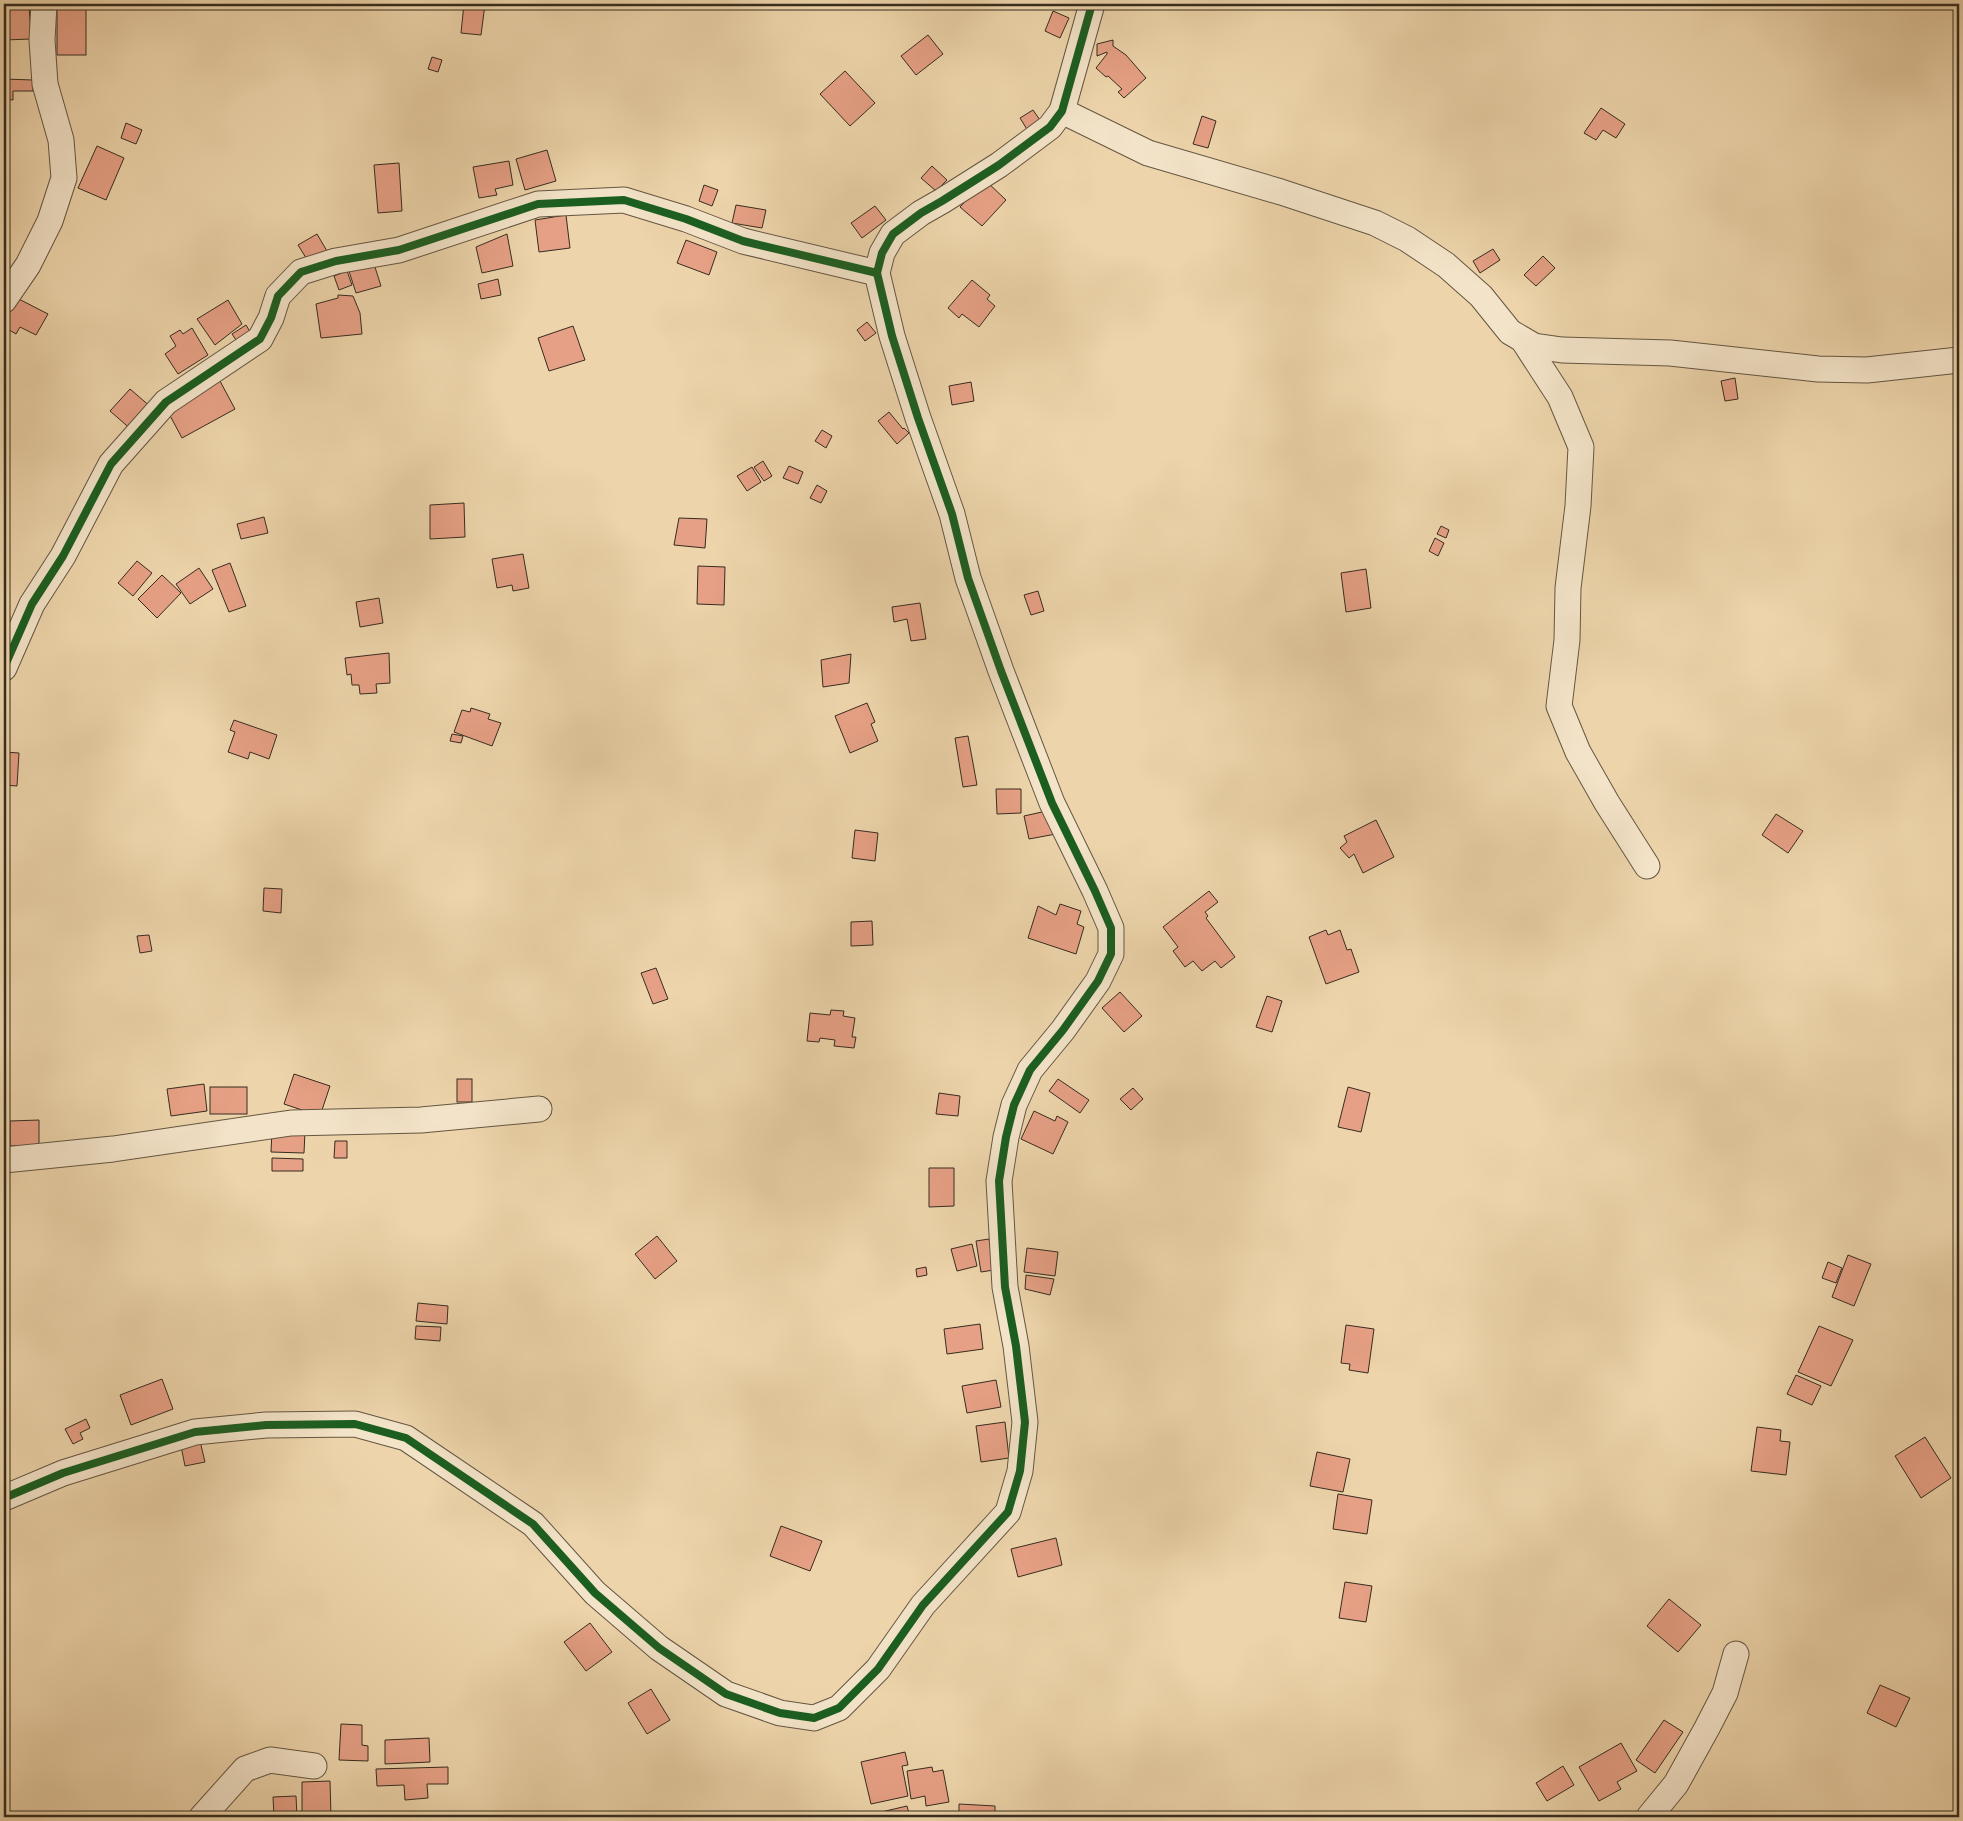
<svg xmlns="http://www.w3.org/2000/svg" width="1963" height="1821" viewBox="0 0 1963 1821" font-family="'IM FELL DW Pica',serif">
  <style>
    .building { fill: #e6a085; stroke: #362c1f }
    .lines { fill: none; stroke-linecap: round; stroke-linejoin: round }
    .minor-casing { stroke: #645642; stroke-width: 27 }
    .minor { stroke: #f3e3c8; stroke-width: 25 }
    .cycleway-casing { stroke: #f3e3c8; stroke-width: 11 }
    .cycleway { stroke: #1b5e20; stroke-width: 8 }
  </style>
  <rect width="100%" height="100%" fill="#edd4aa"/>
  <filter id="stains"><feTurbulence type="fractalNoise" baseFrequency=".004" numOctaves="4"/><feColorMatrix values="0 0 0 0 .2 0 0 0 0 .09 0 0 0 0 .02 0 0 0 .5 -.17"/></filter>
  <radialGradient id="worn" r=".72"><stop offset=".6" stop-color="#630" stop-opacity="0"/><stop offset="1" stop-color="#630" stop-opacity=".3"/></radialGradient>
  <g class="building">
    <polygon points="4,4 29,4 31,39 4,40"/>
    <polygon points="464,4 485,4 481,35 461,33"/>
    <rect x="57" y="6" width="29" height="49"/>
    <polygon points="1053,11 1069,18 1060,38 1045,31"/>
    <polygon points="928,35 943,54 916,75 901,56"/>
    <polygon points="1113,40 1113,46 1126,55 1146,78 1124,98 1118,92 1122,89 1108,76 1106,77 1096,68 1107,54 1107,52 1097,56 1097,44"/>
    <polygon points="432,57 442,60 438,72 428,69"/>
    <polygon points="845,71 875,103 850,126 820,94"/>
    <polygon points="4,79 33,80 33,91 13,91 13,100 4,99"/>
    <polygon points="1601,108 1625,124 1616,138 1603,130 1596,140 1584,133"/>
    <polygon points="1033,110 1042,123 1028,131 1020,118"/>
    <polygon points="1202,116 1216,121 1208,148 1193,144"/>
    <polygon points="126,123 142,130 136,144 121,138"/>
    <polygon points="97,146 124,158 106,200 78,188"/>
    <polygon points="547,150 556,181 525,190 516,159"/>
    <polygon points="509,161 513,185 495,189 497,195 479,198 473,167"/>
    <polygon points="399,163 402,211 378,213 374,165"/>
    <polygon points="932,166 947,180 936,191 921,178"/>
    <polygon points="985,180 1006,200 982,226 960,207"/>
    <polygon points="704,185 718,190 712,206 699,201"/>
    <polygon points="736,205 766,210 762,228 732,223"/>
    <polygon points="875,206 886,220 862,238 851,223"/>
    <polygon points="566,215 570,248 539,252 535,220"/>
    <polygon points="317,234 327,251 308,261 298,245"/>
    <polygon points="507,234 513,266 482,273 476,247"/>
    <polygon points="686,240 717,252 709,275 677,263"/>
    <polygon points="1493,249 1500,260 1480,273 1473,261"/>
    <polygon points="1543,256 1555,268 1536,286 1524,275"/>
    <polygon points="374,264 381,286 356,293 349,271"/>
    <polygon points="347,271 352,285 339,290 334,276"/>
    <polygon points="498,279 501,295 481,299 478,284"/>
    <polygon points="972,280 990,295 987,299 995,306 979,327 962,314 959,318 948,308"/>
    <polygon points="11,295 48,314 36,335 20,327 16,334 4,327 4,308"/>
    <polygon points="338,295 353,296 360,313 362,334 321,338 316,304 338,298"/>
    <polygon points="228,300 242,324 215,345 197,319"/>
    <polygon points="867,322 876,333 865,341 857,330"/>
    <polygon points="246,325 252,335 238,343 232,334"/>
    <polygon points="573,326 585,360 549,371 538,338"/>
    <polygon points="192,328 208,355 178,374 165,354 176,346 170,336 180,330 183,334"/>
    <polygon points="1735,378 1738,399 1725,401 1721,381"/>
    <polygon points="220,381 235,409 182,438 167,410"/>
    <polygon points="971,382 974,401 952,405 949,386"/>
    <polygon points="130,389 152,408 133,431 110,411"/>
    <polygon points="889,412 903,429 904,428 909,433 897,444 878,421"/>
    <polygon points="822,430 832,436 826,448 815,441"/>
    <polygon points="763,461 772,476 764,481 754,467"/>
    <polygon points="789,466 803,472 798,484 783,478"/>
    <polygon points="752,467 761,482 747,491 737,476"/>
    <polygon points="817,485 827,491 821,503 810,498"/>
    <polygon points="464,503 465,537 430,539 430,505"/>
    <polygon points="264,517 268,533 241,539 237,524"/>
    <polygon points="679,518 707,519 705,548 674,545"/>
    <polygon points="1441,526 1449,530 1446,538 1437,534"/>
    <polygon points="1435,538 1444,543 1438,556 1429,551"/>
    <polygon points="523,554 529,588 513,591 512,585 497,588 492,559"/>
    <polygon points="137,561 152,573 133,596 118,583"/>
    <polygon points="230,563 246,606 229,612 212,570"/>
    <polygon points="698,566 725,567 724,605 697,604"/>
    <polygon points="199,568 213,589 190,604 176,584"/>
    <polygon points="1366,569 1371,608 1346,612 1341,573"/>
    <polygon points="162,575 181,593 157,618 138,599"/>
    <polygon points="1038,591 1044,611 1031,615 1024,595"/>
    <polygon points="379,598 383,623 360,627 356,602"/>
    <polygon points="920,603 926,639 911,641 907,619 894,622 892,607"/>
    <polygon points="389,653 390,683 376,684 377,693 360,694 359,685 352,685 351,674 347,675 345,658"/>
    <polygon points="851,654 849,683 823,687 821,660"/>
    <polygon points="867,703 875,722 871,724 878,741 850,753 835,716"/>
    <polygon points="471,708 490,714 488,719 501,723 492,746 454,732 462,710 470,712"/>
    <polygon points="234,720 277,735 269,759 250,752 248,759 228,752 235,732 230,730"/>
    <polygon points="452,734 463,736 461,743 450,741"/>
    <polygon points="968,736 977,785 963,787 955,738"/>
    <polygon points="4,752 19,753 17,786 4,785"/>
    <polygon points="996,789 1021,789 1021,813 997,814"/>
    <polygon points="1051,810 1056,834 1029,839 1024,816"/>
    <polygon points="1776,814 1803,831 1788,853 1762,835"/>
    <polygon points="1376,820 1394,857 1363,873 1354,854 1349,858 1340,848 1347,842 1344,836"/>
    <polygon points="855,830 878,833 875,861 852,858"/>
    <polygon points="264,888 282,889 281,913 263,911"/>
    <polygon points="1209,891 1218,902 1205,912 1208,916 1206,918 1235,957 1221,968 1215,961 1202,971 1193,961 1185,967 1173,951 1178,947 1163,927"/>
    <polygon points="1060,904 1081,911 1077,924 1084,927 1076,954 1028,938 1038,906 1056,915"/>
    <polygon points="872,921 873,945 851,946 851,922"/>
    <polygon points="1326,930 1328,935 1340,930 1347,950 1351,949 1359,972 1326,984 1309,937"/>
    <polygon points="149,935 152,951 140,953 137,936"/>
    <polygon points="656,968 668,999 653,1004 641,973"/>
    <polygon points="1120,992 1142,1016 1124,1032 1102,1008"/>
    <polygon points="1267,996 1282,1001 1272,1032 1256,1027"/>
    <polygon points="831,1010 844,1011 843,1016 855,1018 852,1037 856,1037 854,1048 834,1046 835,1040 820,1038 819,1042 807,1041 810,1013 830,1015"/>
    <polygon points="294,1074 330,1086 320,1116 284,1104"/>
    <rect x="457" y="1079" width="15" height="23"/>
    <polygon points="1058,1079 1089,1100 1080,1113 1049,1091"/>
    <polygon points="204,1084 207,1111 171,1116 167,1089"/>
    <rect x="210" y="1087" width="37" height="27"/>
    <polygon points="1348,1087 1370,1093 1361,1132 1338,1127"/>
    <polygon points="1133,1088 1143,1099 1131,1110 1120,1099"/>
    <polygon points="939,1093 960,1096 958,1116 936,1114"/>
    <polygon points="1034,1111 1055,1121 1057,1116 1068,1122 1053,1154 1021,1139"/>
    <polygon points="39,1120 39,1145 10,1146 10,1121"/>
    <polygon points="272,1130 305,1131 304,1153 271,1152"/>
    <polygon points="335,1141 347,1141 347,1158 334,1158"/>
    <polygon points="272,1158 303,1159 303,1171 272,1171"/>
    <polygon points="929,1168 954,1168 954,1206 929,1207"/>
    <polygon points="657,1236 677,1261 655,1279 635,1254"/>
    <polygon points="989,1239 994,1270 981,1272 976,1241"/>
    <polygon points="972,1244 977,1266 957,1271 951,1249"/>
    <polygon points="1027,1248 1058,1252 1055,1276 1024,1272"/>
    <polygon points="1848,1255 1871,1264 1854,1306 1832,1297"/>
    <polygon points="1828,1262 1842,1268 1836,1283 1822,1278"/>
    <polygon points="926,1267 927,1275 917,1277 916,1269"/>
    <polygon points="1026,1275 1054,1279 1050,1295 1025,1289"/>
    <polygon points="418,1303 448,1306 447,1324 416,1321"/>
    <polygon points="980,1324 983,1349 947,1354 944,1329"/>
    <polygon points="1346,1325 1374,1329 1368,1373 1349,1370 1350,1364 1341,1363"/>
    <polygon points="416,1326 441,1327 440,1341 415,1339"/>
    <polygon points="1819,1326 1853,1340 1831,1386 1798,1372"/>
    <polygon points="1796,1375 1821,1386 1812,1405 1787,1394"/>
    <polygon points="162,1379 173,1409 131,1425 120,1395"/>
    <polygon points="996,1380 1001,1407 967,1413 962,1386"/>
    <polygon points="86,1419 90,1428 80,1433 83,1439 73,1444 65,1429"/>
    <polygon points="1005,1422 1009,1458 981,1462 976,1426"/>
    <polygon points="1757,1427 1781,1430 1780,1441 1790,1442 1786,1475 1751,1471"/>
    <polygon points="199,1437 205,1462 185,1466 180,1441"/>
    <polygon points="1925,1437 1951,1478 1921,1498 1895,1456"/>
    <polygon points="1317,1452 1350,1459 1343,1492 1310,1486"/>
    <polygon points="1338,1494 1372,1500 1367,1534 1333,1529"/>
    <polygon points="781,1526 822,1541 810,1571 770,1556"/>
    <polygon points="1056,1538 1062,1565 1018,1577 1011,1549"/>
    <polygon points="1345,1582 1372,1586 1366,1622 1339,1618"/>
    <polygon points="1669,1599 1701,1625 1678,1652 1647,1626"/>
    <polygon points="590,1623 612,1652 586,1671 564,1642"/>
    <polygon points="1880,1685 1910,1698 1896,1727 1867,1713"/>
    <polygon points="651,1689 670,1720 647,1734 628,1703"/>
    <polygon points="1664,1720 1683,1732 1655,1773 1636,1760"/>
    <polygon points="341,1724 362,1725 362,1745 368,1746 368,1761 339,1760"/>
    <polygon points="429,1738 430,1762 385,1764 385,1740"/>
    <polygon points="1621,1743 1637,1771 1617,1782 1621,1789 1599,1801 1579,1767"/>
    <polygon points="905,1752 908,1765 902,1766 908,1796 871,1804 861,1762"/>
    <polygon points="1563,1766 1574,1785 1547,1801 1536,1783"/>
    <polygon points="448,1767 448,1784 427,1784 428,1798 405,1800 404,1785 377,1786 376,1769"/>
    <polygon points="932,1767 933,1772 943,1770 949,1802 926,1806 925,1796 911,1799 907,1771"/>
    <polygon points="330,1781 331,1817 302,1817 302,1782"/>
    <polygon points="296,1796 297,1817 274,1817 273,1797"/>
    <polygon points="959,1804 995,1806 995,1817 959,1817"/>
    <polygon points="907,1806 910,1817 878,1817 877,1813"/>
  </g>
  <g class="lines">
    <defs>
      <g id="minor">
        <polyline points="1062,111 1148,153 1281,192 1375,223 1407,239 1446,265 1481,296 1510,332 1534,346 1562,350 1670,353 1818,369 1867,370 1959,360"/>
        <polyline points="4,300 28,265 50,221 64,178 61,140 45,84 42,40 44,4"/>
        <polyline points="1523,340 1560,397 1581,447 1578,506 1568,588 1567,640 1559,706 1578,752 1607,803 1647,866"/>
        <polyline points="4,668 32,604 63,556 111,464 166,402 260,339 271,318 278,296 301,272 336,261 399,250 538,204 624,200 686,219 743,241 877,273"/>
        <polyline points="4,1160 113,1149 291,1123 421,1120 539,1109"/>
        <polyline points="4,1498 63,1473 195,1432 266,1425 355,1424 406,1438 533,1524 595,1593 659,1648 726,1694 780,1713 814,1718 839,1708 878,1669 923,1605 1008,1512 1020,1471 1025,1422 1016,1346 1005,1287 999,1181 1006,1137 1014,1105 1030,1070 1063,1030 1098,981 1111,954 1111,928 1095,891 1052,803 1001,671 968,578 952,514 918,418 892,336 877,273 882,253 893,234 921,213 942,201 999,165 1050,127 1062,111 1092,4"/>
        <polyline points="202,1817 245,1769 270,1760 314,1766"/>
        <polyline points="1649,1817 1676,1784 1707,1728 1725,1693 1736,1654"/>
      </g>
    </defs>
    <use href="#minor" class="minor-casing"/>
    <use href="#minor" class="minor"/>
    <defs>
      <g id="cycleway">
        <polyline points="4,668 32,604 63,556 111,464 166,402 260,339 271,318 278,296 301,272 336,261 399,250 538,204 624,200 686,219 743,241 877,273"/>
        <polyline points="4,1498 63,1473 195,1432 266,1425 355,1424 406,1438 533,1524 595,1593 659,1648 726,1694 780,1713 814,1718 839,1708 878,1669 923,1605 1008,1512 1020,1471 1025,1422 1016,1346 1005,1287 999,1181 1006,1137 1014,1105 1030,1070 1063,1030 1098,981 1111,954 1111,928 1095,891 1052,803 1001,671 968,578 952,514 918,418 892,336 877,273 882,253 893,234 921,213 942,201 999,165 1050,127 1062,111 1092,4"/>
      </g>
    </defs>
    <use href="#cycleway" class="cycleway-casing"/>
    <use href="#cycleway" class="cycleway"/>
  </g>
  <rect width="1963" height="1821" fill="none" stroke="#edd4aa" stroke-width="20"/>
  <rect x="5" y="5" width="1953" height="1811" fill="none" stroke="#362c1f" stroke-width="2.5"/>
  <rect x="10" y="10" width="1943" height="1801" fill="none" stroke="#362c1f"/>
  <rect width="100%" height="100%" filter="url(#stains)"/>
  <rect width="100%" height="100%" fill="url(#worn)"/>
</svg>
